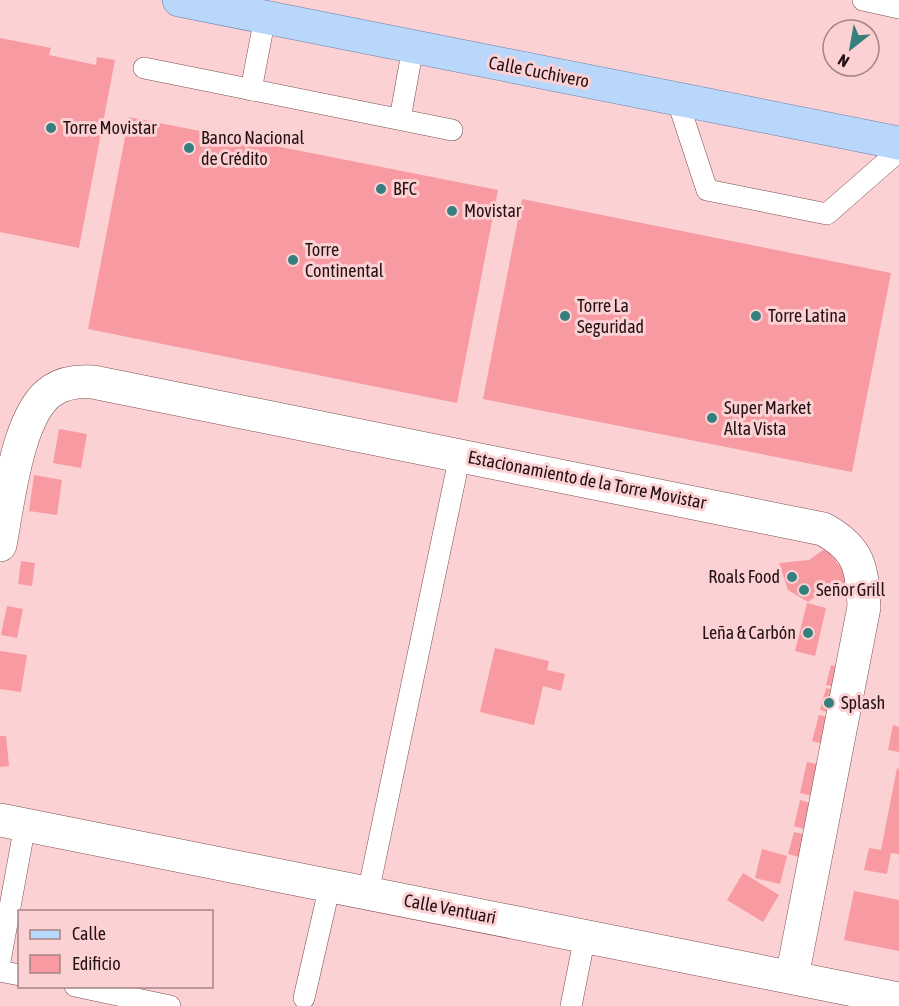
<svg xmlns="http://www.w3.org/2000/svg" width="899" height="1006" viewBox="0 0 899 1006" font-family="'Asap Condensed',sans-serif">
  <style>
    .building { fill: #f79aa1 }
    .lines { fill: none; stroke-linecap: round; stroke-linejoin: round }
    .service-casing { stroke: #7a4d50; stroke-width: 22 }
    .minor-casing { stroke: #7a4d50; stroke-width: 34 }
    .primary-casing { stroke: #6780a8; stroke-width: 34 }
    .service { stroke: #fff; stroke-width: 21 }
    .minor { stroke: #fff; stroke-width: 33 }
    .primary { stroke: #b9d6fb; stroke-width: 33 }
    .poi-dot { fill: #367f7f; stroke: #fcd1d3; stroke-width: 2 }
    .labels { text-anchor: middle; stroke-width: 6; stroke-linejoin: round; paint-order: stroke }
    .street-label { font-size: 18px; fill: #231113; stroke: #fcd1d3 }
    .poi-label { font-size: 18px; fill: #231113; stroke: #fcd1d3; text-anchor: start }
  </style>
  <rect width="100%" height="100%" fill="#fcd1d3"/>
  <g class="building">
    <polygon points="0,38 51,48 49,55 96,65 97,57 115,60 79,248 0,232"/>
    <polygon points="129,117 498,190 457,403 88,329"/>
    <polygon points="522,199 891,273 852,472 483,399"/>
    <polygon points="59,429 87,434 81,468 53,463"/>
    <polygon points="34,475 62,480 57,515 29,511"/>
    <polygon points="826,548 849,579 832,591 829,587 808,602 788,590 779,563 809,560"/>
    <polygon points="21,561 35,563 32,586 18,584"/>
    <polygon points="807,603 826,608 815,656 795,651"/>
    <polygon points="7,606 23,609 17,638 1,635"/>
    <polygon points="495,648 549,661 547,670 565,674 561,691 543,686 534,725 480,712"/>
    <polygon points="0,651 27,655 21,692 0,689"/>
    <polygon points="831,665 843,668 838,687 826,685"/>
    <polygon points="826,688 840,691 834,713 820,710"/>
    <polygon points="819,715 835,719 828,745 812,741"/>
    <polygon points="893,725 899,727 899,752 888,750"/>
    <polygon points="0,736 6,736 9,766 0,767"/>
    <polygon points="807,762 828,766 820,798 800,793"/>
    <polygon points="897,768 899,769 899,854 891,853 887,874 864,870 869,848 881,850"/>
    <polygon points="800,800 817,805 811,831 794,826"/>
    <polygon points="794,832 807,835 802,858 788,854"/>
    <polygon points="762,849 787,856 780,884 755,878"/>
    <polygon points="743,873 779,895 763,922 727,900"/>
    <polygon points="854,891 899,900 899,951 844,940"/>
  </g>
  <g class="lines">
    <defs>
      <g id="service">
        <polyline points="863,0 899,8"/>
        <polyline points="144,68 452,130"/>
        <polyline points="251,90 265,17"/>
        <polyline points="677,99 707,190 827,214 899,151"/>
        <polyline points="400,119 413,47"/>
        <polyline points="368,893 460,455"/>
        <polyline points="0,961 25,825"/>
        <polyline points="0,971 20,975"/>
        <polyline points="75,986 170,1006"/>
        <polyline points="304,998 330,885"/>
        <polyline points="571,1006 585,936"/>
      </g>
      <g id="minor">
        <path d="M 0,545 C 8,505 17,412 53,390 C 65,382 79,381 93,382 L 823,529 C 860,549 862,568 864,607 L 792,977"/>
        <polyline points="0,820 899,999"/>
      </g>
      <polyline id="primary" points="179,0 899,143"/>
    </defs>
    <use href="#service" class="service-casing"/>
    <use href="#minor" class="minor-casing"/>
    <use href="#primary" class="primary-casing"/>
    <use href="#service" class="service"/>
    <use href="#minor" class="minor"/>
    <use href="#primary" class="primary"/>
  </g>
  <g class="poi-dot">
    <circle cx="51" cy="128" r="6"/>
    <circle cx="189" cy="148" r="6"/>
    <circle cx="381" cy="189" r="6"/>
    <circle cx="452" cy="211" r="6"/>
    <circle cx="293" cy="260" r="6"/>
    <circle cx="565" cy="316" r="6"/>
    <circle cx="756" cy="316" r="6"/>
    <circle cx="712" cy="418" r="6"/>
    <circle cx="792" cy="577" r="6"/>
    <circle cx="804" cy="590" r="6"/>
    <circle cx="808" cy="633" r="6"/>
    <circle cx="829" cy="703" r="6"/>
  </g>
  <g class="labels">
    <g class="street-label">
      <text transform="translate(539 72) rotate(11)" y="6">Calle Cuchivero</text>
      <text transform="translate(587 480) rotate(11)" y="6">Estacionamiento de la Torre Movistar</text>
      <text transform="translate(450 909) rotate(11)" y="6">Calle Ventuari</text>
    </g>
    <g class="poi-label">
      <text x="63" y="134">Torre Movistar</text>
      <text x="201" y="144">Banco Nacional<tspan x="201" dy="21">de Crédito</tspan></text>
      <text x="393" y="195">BFC</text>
      <text x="464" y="217">Movistar</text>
      <text x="305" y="256">Torre<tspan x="305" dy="21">Continental</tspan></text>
      <text x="577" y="312">Torre La<tspan x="577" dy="21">Seguridad</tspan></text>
      <text x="768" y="322">Torre Latina</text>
      <text x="724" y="414">Super Market<tspan x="724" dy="21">Alta Vista</tspan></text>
      <text x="780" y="583" text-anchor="end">Roals Food</text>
      <text x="816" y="596">Señor Grill</text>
      <text x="796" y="639" text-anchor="end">Leña &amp; Carbón</text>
      <text x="841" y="709">Splash</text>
    </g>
  </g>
  <rect x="18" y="910" width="195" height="78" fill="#fcd1d3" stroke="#a58486" stroke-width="1.5"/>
  <rect x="30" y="930" width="30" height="9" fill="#b9d6fb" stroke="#a58486" stroke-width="1.5"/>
  <text x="72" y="940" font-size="18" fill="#231113">Calle</text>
  <rect x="30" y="955" width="30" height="18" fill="#f79aa1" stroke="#a58486" stroke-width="1.5"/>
  <text x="72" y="970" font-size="18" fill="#231113">Edificio</text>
  <g transform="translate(851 48) rotate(211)"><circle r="28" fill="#fcd1d3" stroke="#a58486" stroke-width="1.5"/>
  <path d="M0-4.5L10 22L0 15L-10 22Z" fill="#367f7f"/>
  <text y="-9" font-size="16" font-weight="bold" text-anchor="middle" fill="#231113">N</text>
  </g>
</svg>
